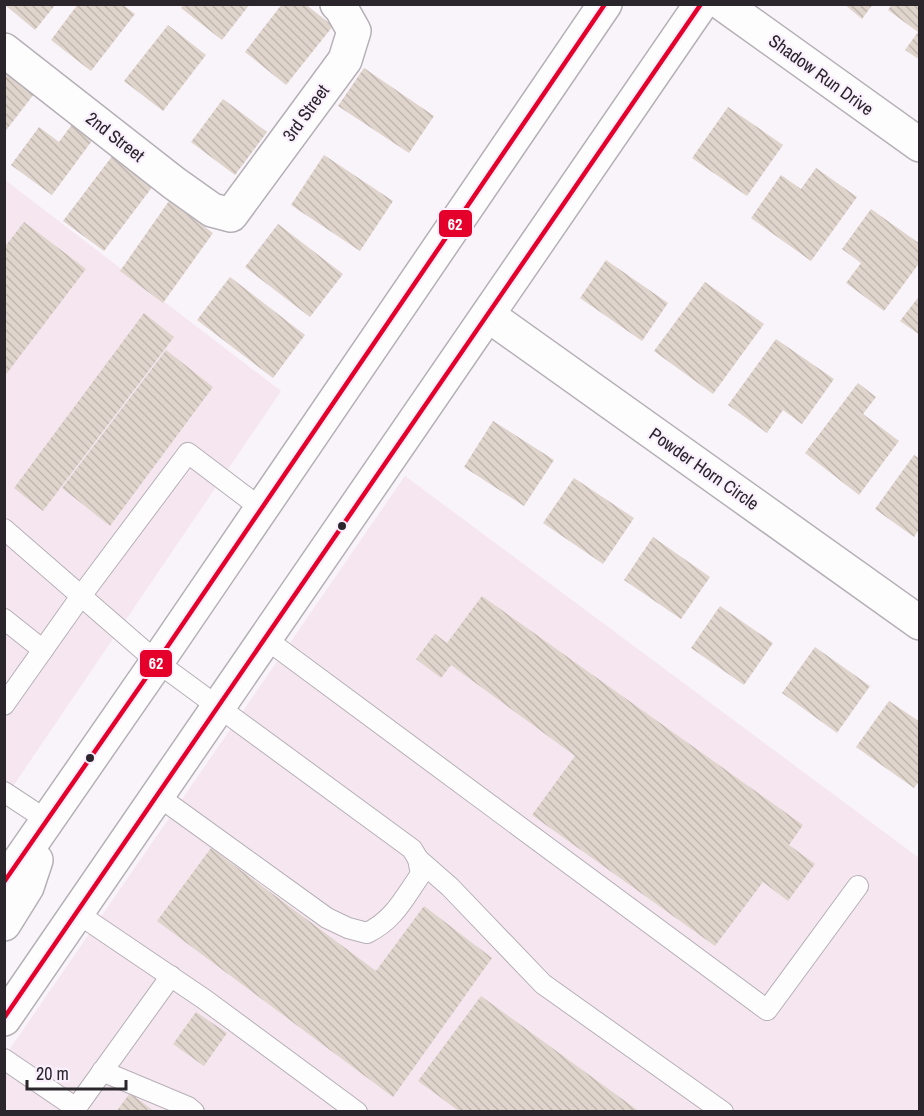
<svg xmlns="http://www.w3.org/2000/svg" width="924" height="1116" viewBox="0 0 924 1116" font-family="'Archivo Narrow',sans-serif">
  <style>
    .commercial { fill: #f5e6f0 }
    .building { fill: url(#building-back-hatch) }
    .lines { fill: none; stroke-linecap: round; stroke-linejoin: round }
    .service-casing { stroke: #b5b0b6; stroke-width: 22 }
    .minor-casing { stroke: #b5b0b6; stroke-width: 36 }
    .secondary-casing { stroke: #b5b0b6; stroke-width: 36 }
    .service { stroke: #fefdfe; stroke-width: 20 }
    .minor { stroke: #fefdfe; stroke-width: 33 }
    .secondary { stroke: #fefdfe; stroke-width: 33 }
    .bus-1-casing { stroke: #faf0fd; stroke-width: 9 }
    .bus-1 { stroke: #e4002b; stroke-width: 4.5 }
    .bus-dot { fill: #2b262c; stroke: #faf0fd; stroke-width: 2 }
    .labels { text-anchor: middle; stroke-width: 4.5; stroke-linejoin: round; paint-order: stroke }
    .street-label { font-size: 18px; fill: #2b262c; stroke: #faf0fd }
    .line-badge { stroke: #faf0fd; stroke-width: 2 }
    .badge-label { font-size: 16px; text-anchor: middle; font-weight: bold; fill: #fff }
  </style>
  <defs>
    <pattern id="building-back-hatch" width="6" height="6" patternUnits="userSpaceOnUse" patternTransform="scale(1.5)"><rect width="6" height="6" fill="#e0d5cd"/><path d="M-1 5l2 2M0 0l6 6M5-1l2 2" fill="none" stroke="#c0b7b0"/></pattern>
  </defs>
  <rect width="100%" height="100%" fill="#f9f3fa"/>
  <g class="commercial">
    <polygon points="5,180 281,391 5,798"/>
    <polygon points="405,476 919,858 919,1111 5,1112 5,1056"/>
  </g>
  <g class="building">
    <polygon points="4,4 56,4 35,30"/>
    <polygon points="78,4 122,4 135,14 91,71 51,40"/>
    <polygon points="184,4 250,4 222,40 181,8"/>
    <polygon points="282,4 305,4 333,26 286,85 245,52"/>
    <polygon points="844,4 873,4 862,19"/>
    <polygon points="892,4 920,4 920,60 905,50 918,32 888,10"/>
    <polygon points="168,25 206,55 163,111 124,81"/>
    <polygon points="364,68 434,116 409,153 338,106"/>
    <polygon points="4,72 34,94 4,133"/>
    <polygon points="223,99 267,132 235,175 191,142"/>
    <polygon points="728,107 783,145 747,196 692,158"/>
    <polygon points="73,123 94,138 52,195 11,165 39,127 59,142"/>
    <polygon points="113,155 153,186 104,251 63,221"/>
    <polygon points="324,155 393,201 360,251 291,205"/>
    <polygon points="816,168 857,197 811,261 751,218 781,175 801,189"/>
    <polygon points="169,201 213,233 163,303 120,271"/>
    <polygon points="871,209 920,244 920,262 884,311 846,283 861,263 842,249"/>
    <polygon points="24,222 86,269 4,377 4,248"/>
    <polygon points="278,224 343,274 310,317 245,267"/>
    <polygon points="606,260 668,303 642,341 580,298"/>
    <polygon points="230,277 305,335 273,378 197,320"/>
    <polygon points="705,282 764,324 713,394 654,351"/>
    <polygon points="920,295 920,335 900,321"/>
    <polygon points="144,313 174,337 43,511 14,488"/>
    <polygon points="776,339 834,379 802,424 783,410 767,433 728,405"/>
    <polygon points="166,350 213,387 110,526 62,488"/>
    <polygon points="858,383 876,397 863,414 899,441 859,495 805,453"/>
    <polygon points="493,421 554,460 524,506 464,467"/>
    <polygon points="914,455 920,459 920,528 914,537 875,509"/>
    <polygon points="574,478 634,518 603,564 543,523"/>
    <polygon points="653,537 710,577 681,619 624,580"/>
    <polygon points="482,596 803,825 789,845 815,864 788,901 763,882 715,946 532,815 575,756 451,665 441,678 416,659 435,634 447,643"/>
    <polygon points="720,606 773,643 744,685 691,648"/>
    <polygon points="815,647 870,686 837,733 782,693"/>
    <polygon points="889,701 920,722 920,780 914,788 856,747"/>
    <polygon points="211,848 376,971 424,906 492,958 393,1097 157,921"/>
    <polygon points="481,996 640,1112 460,1112 436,1094 418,1081"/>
    <polygon points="196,1012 227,1033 204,1066 173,1044"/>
    <polygon points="130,1093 155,1112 116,1112"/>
  </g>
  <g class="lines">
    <defs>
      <g id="service">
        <path d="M 4,529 L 157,662 L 412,849 L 418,859 L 421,874 C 404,898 394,920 367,933 L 348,928 L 327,918 L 158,796"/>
        <polyline points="4,619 43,650"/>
        <polyline points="266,639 767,1010 858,886"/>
        <polyline points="4,705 81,596 188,453 262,509"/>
        <polyline points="4,792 48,821"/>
        <polyline points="418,859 450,887 543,984 723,1112"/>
        <polyline points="77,913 204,999 357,1112"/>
        <polyline points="4,1059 76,1108 171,976"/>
        <polyline points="102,1071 188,1107 194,1112"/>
      </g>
      <g id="minor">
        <polyline points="723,4 920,145"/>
        <polyline points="4,50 174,183 212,210 231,215 345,60 354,31 341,8 337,4"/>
        <polyline points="488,315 920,623"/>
      </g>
      <g id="secondary">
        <polyline points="4,883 157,662 605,4"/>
        <polyline points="4,924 27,887 36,860"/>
        <polyline points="4,1019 701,4"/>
      </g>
    </defs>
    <use href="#service" class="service-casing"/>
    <use href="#minor" class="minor-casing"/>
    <use href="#secondary" class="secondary-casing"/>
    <use href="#service" class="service"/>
    <use href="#minor" class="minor"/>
    <use href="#secondary" class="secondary"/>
    <defs>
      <g id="bus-1">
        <polyline points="4,882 157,662 605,4"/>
        <polyline points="4,1018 701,4"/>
      </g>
    </defs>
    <use href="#bus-1" class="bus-1-casing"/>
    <use href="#bus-1" class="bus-1"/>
  </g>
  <g class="bus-dot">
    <circle cx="342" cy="526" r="5"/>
    <circle cx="90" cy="758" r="5"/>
  </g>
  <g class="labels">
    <g class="street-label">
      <text transform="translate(821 75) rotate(36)" y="6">Shadow Run Drive</text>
      <text transform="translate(306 113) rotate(-54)" y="6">3rd Street</text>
      <text transform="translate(115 137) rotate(38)" y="6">2nd Street</text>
      <text transform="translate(704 469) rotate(35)" y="6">Powder Horn Circle</text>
    </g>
  </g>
  <g class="line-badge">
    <rect x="438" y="209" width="35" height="29" rx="6" fill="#e4002b"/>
    <rect x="139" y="649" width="34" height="29" rx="6" fill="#e4002b"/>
  </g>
  <g class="badge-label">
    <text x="455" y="230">62</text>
    <text x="156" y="669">62</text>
  </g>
  <rect width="924" height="1116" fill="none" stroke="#2b262c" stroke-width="12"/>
  <path d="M27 1080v9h99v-9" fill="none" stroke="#2b262c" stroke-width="3"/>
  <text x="36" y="1080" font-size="18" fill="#2b262c" stroke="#faf0fd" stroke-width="4.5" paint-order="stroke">20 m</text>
</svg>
